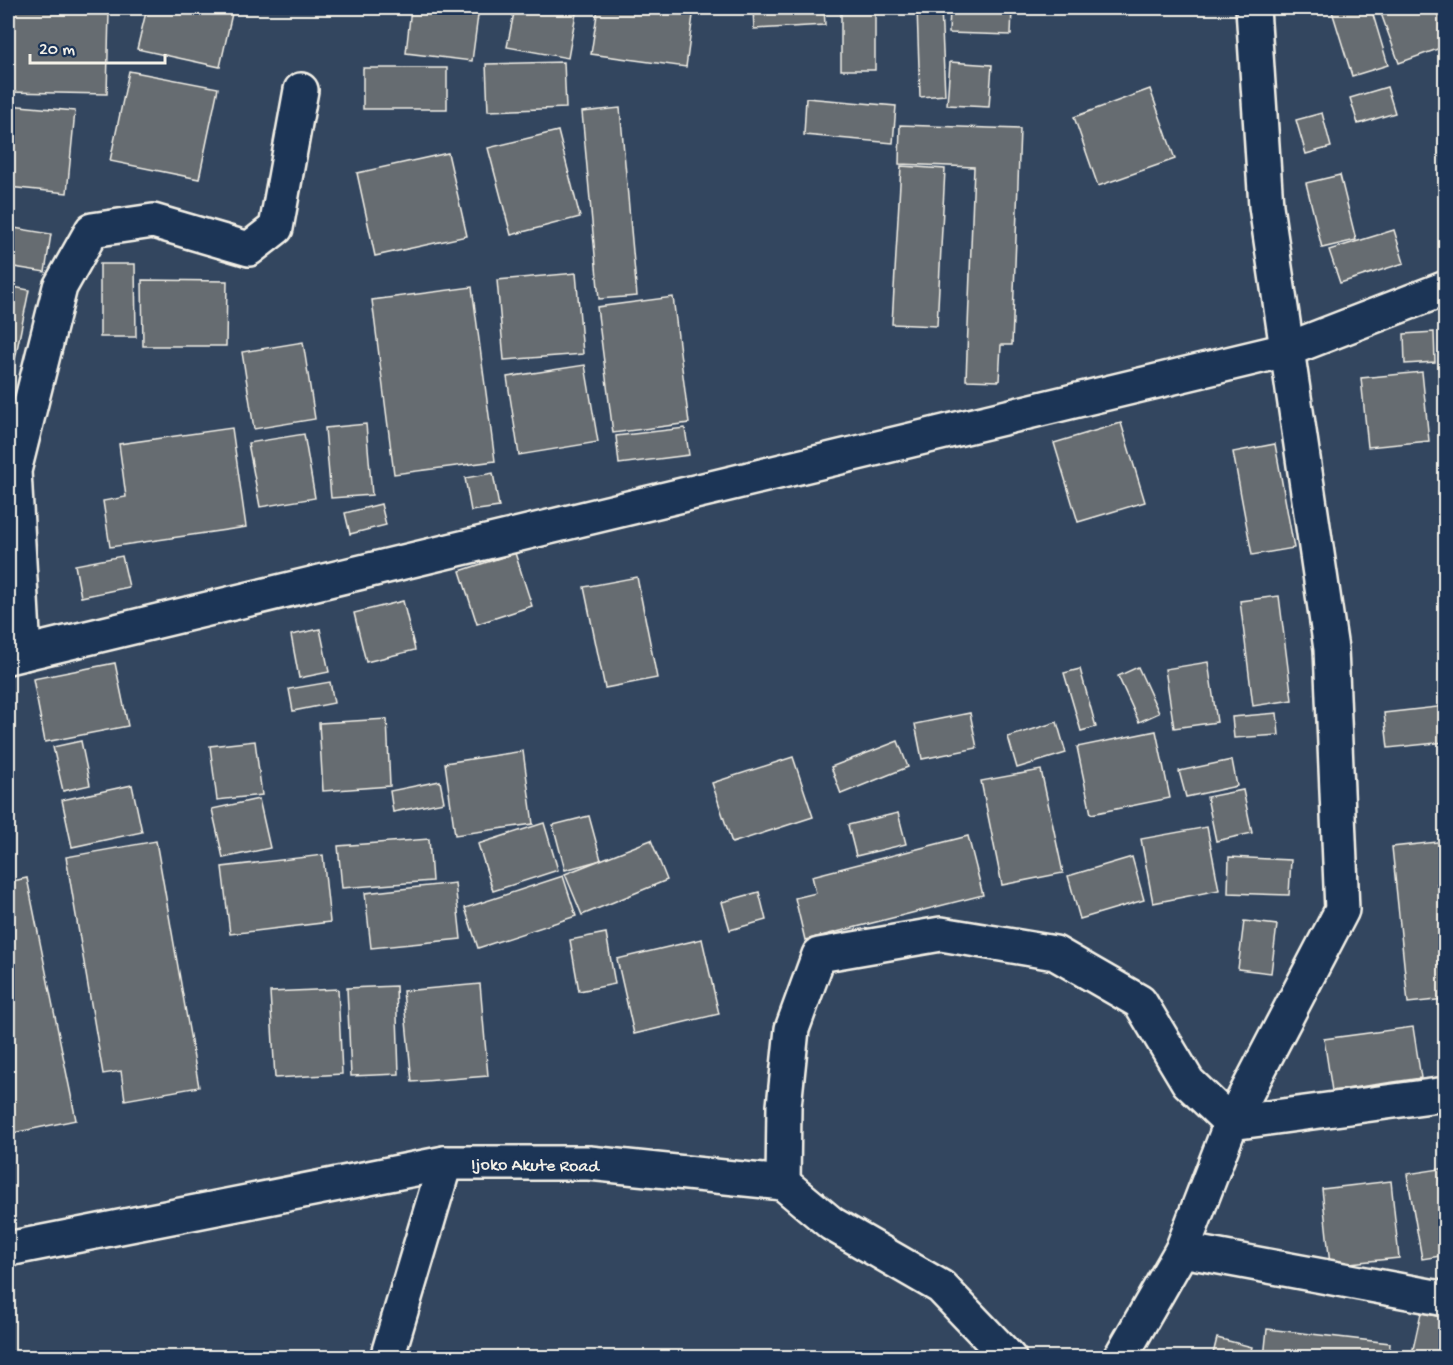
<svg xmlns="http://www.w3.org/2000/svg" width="1453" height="1365" viewBox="0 0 1453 1365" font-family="'Gochi Hand',sans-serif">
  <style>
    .building { fill: #666c71; stroke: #f4f1e8; stroke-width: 1.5 }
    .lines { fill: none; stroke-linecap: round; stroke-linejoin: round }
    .minor-casing { stroke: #f4f1e8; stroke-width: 38 }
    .major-casing { stroke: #f4f1e8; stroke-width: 38 }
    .minor { stroke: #1d3557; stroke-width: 33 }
    .major { stroke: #1d3557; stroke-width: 33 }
    .labels { text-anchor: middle; stroke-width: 5; stroke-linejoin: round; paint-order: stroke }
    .street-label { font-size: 18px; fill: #f4f1e8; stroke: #1d3557 }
  </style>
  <rect width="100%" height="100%" fill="#33465f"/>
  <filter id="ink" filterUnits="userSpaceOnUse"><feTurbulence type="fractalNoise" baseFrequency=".0167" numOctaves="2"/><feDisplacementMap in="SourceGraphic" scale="12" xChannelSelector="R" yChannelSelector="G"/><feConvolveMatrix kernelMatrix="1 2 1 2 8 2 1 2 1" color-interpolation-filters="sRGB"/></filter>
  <g filter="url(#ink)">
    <g class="building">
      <polygon points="147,8 233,9 220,67 137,49"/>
      <polygon points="411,8 479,8 472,61 406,53"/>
      <polygon points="515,8 577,8 568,58 507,47"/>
      <polygon points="598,8 694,8 686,67 591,54"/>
      <polygon points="753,8 824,8 825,25 754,29"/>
      <rect x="841" y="8" width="34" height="62"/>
      <polygon points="917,8 941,8 945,95 920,97"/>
      <polygon points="950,8 1012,8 1011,35 949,33"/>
      <polygon points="1331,8 1371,8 1388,65 1352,76"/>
      <polygon points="1379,8 1446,8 1446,46 1399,63"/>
      <polygon points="8,10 109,12 107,94 8,92"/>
      <polygon points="564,62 566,108 488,111 486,64"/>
      <polygon points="950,62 992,65 989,107 947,105"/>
      <rect x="363" y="68" width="84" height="41"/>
      <polygon points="129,71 218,88 199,179 110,161"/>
      <polygon points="1387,87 1395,113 1358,124 1350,98"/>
      <polygon points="1150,89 1175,159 1098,186 1074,117"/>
      <polygon points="806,98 896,106 893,143 804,135"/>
      <polygon points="8,105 75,111 67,193 8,187"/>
      <polygon points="620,108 637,296 599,299 582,112"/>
      <polygon points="1322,113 1331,147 1306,154 1296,120"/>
      <polygon points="900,125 1020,129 1012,345 1001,345 999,381 966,380 974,167 899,164"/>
      <polygon points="558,131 580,217 511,235 488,148"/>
      <polygon points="448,153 467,236 375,256 357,173"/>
      <polygon points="901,166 945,169 937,326 892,324"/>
      <polygon points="1340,175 1356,240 1322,248 1306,183"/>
      <polygon points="8,227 51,234 45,272 8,266"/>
      <polygon points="1394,230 1404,263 1340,283 1329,250"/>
      <polygon points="100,264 135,264 136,337 100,337"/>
      <polygon points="576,273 583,354 504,360 497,280"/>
      <polygon points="142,280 227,281 226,346 143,346"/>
      <polygon points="8,286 29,290 8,394"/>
      <polygon points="472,287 495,461 394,474 372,300"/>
      <polygon points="673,297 689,423 613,433 597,307"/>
      <polygon points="1434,332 1435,362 1405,364 1404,334"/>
      <polygon points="303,342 315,419 254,429 242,352"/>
      <polygon points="585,365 598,442 519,455 507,377"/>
      <polygon points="1422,372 1429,441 1368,447 1361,378"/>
      <polygon points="1121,423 1145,502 1078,522 1054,443"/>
      <polygon points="366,424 372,495 331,498 325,428"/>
      <polygon points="232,428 246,527 110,547 103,501 126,497 119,444"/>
      <polygon points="685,428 689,455 619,464 616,436"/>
      <polygon points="304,434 315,498 260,507 248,443"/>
      <polygon points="1275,444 1294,548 1252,555 1233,452"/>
      <polygon points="493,473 499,507 471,511 465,478"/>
      <polygon points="381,504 386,525 350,534 345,513"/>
      <polygon points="515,553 532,606 477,624 460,571"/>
      <polygon points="122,556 129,587 81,597 75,565"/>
      <polygon points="637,577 657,678 605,688 584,587"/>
      <polygon points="1279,596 1292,700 1253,706 1240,601"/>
      <polygon points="403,601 415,650 366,662 354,613"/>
      <polygon points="320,629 329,672 299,678 291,635"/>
      <polygon points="1208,662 1217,722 1174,728 1165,669"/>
      <polygon points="115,663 128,726 45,742 33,679"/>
      <polygon points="1138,667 1159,713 1139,722 1118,676"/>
      <polygon points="1080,669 1096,727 1081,731 1064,673"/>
      <polygon points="330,682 334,703 293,711 289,689"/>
      <polygon points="1446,706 1446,742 1388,748 1384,713"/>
      <polygon points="970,713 977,748 922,759 915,724"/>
      <polygon points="1277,713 1279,735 1234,738 1232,717"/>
      <polygon points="387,719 390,786 323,791 319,723"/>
      <polygon points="1057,722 1066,753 1017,768 1008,737"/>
      <polygon points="1156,731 1170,798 1091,814 1077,747"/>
      <polygon points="81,741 90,785 63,791 53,747"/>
      <polygon points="255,741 262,795 217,800 210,746"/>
      <polygon points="898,741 908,767 841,794 831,767"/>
      <polygon points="523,751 533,824 455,835 445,763"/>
      <polygon points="793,757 813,817 732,843 712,783"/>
      <polygon points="1232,760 1237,786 1186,797 1179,771"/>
      <polygon points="1041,770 1063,873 1002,885 981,781"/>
      <polygon points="440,781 444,802 393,812 390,791"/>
      <polygon points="132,785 142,832 72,847 62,800"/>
      <polygon points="1243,790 1252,833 1216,841 1207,797"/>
      <polygon points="259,799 270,848 223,858 212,809"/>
      <polygon points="898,813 906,844 856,856 848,825"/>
      <polygon points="589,816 601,860 565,870 553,825"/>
      <polygon points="544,823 558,870 493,891 478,844"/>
      <polygon points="1207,827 1219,890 1153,903 1141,839"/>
      <polygon points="968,836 983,895 805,940 795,898 816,893 812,876"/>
      <polygon points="429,839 432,881 342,888 338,846"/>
      <polygon points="651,840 667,880 582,915 565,874"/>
      <polygon points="156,841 199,1087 125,1100 121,1071 103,1074 66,857"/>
      <polygon points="1446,841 1446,883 1436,884 1446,885 1446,999 1408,1003 1392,847"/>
      <polygon points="323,855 330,922 230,934 222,867"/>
      <polygon points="1132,857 1144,900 1080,919 1068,876"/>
      <polygon points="1229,857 1291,860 1289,895 1228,893"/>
      <polygon points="563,876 576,916 478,948 465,908"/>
      <polygon points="27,878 76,1120 8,1134 8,882"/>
      <polygon points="455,883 461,939 371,948 365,893"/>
      <polygon points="759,892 766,920 730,930 722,902"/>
      <polygon points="1244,921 1277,925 1271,973 1238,969"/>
      <polygon points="606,933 615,984 579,991 570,940"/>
      <polygon points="702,939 719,1014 634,1034 617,959"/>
      <polygon points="480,984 488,1076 412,1082 403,991"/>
      <polygon points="396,986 399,1074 351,1076 347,988"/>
      <polygon points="338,989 342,1074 275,1078 270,992"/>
      <polygon points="1413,1027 1421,1078 1332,1091 1324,1039"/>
      <polygon points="1446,1168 1446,1255 1422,1259 1407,1174"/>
      <polygon points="1391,1181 1399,1258 1330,1265 1322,1189"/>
      <polygon points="1421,1313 1446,1318 1446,1358 1411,1358"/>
      <polygon points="1267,1329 1390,1343 1389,1358 1264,1358"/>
      <polygon points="1217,1338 1252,1347 1249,1358 1212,1358"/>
    </g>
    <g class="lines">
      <defs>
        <g id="minor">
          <polyline points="24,653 14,471 60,287 92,230 153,221 249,249 276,228 301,90"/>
          <polyline points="8,657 1286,350 1446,288"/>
          <polyline points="1231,1123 1446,1094"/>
          <polyline points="783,1183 784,1106 792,1029 819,955 941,934 1055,953 1140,1002 1188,1082 1231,1123"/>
          <polyline points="1182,1250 1446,1299"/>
          <polyline points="387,1358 445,1163"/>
          <polyline points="1120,1358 1182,1250 1231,1123 1342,910 1331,649 1266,206 1253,8"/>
        </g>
        <polyline id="major" points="8,1249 445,1163 589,1163 783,1183 832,1224 941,1287 1009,1358"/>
      </defs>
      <use href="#minor" class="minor-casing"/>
      <use href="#major" class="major-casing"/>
      <use href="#minor" class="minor"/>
      <use href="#major" class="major"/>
    </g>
  </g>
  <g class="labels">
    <g class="street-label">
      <text transform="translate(535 1164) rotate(1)" y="6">Ijoko Akute Road</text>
    </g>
  </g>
  <rect width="1453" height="1365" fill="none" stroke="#1d3557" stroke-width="30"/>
  <rect x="15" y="15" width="1423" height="1335" fill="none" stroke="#f4f1e8" stroke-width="2" filter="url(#ink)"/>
  <path d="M30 54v9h135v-9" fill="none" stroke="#f4f1e8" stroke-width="3"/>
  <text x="39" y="54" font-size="18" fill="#f4f1e8" stroke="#1d3557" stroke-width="4.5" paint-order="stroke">20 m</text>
</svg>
